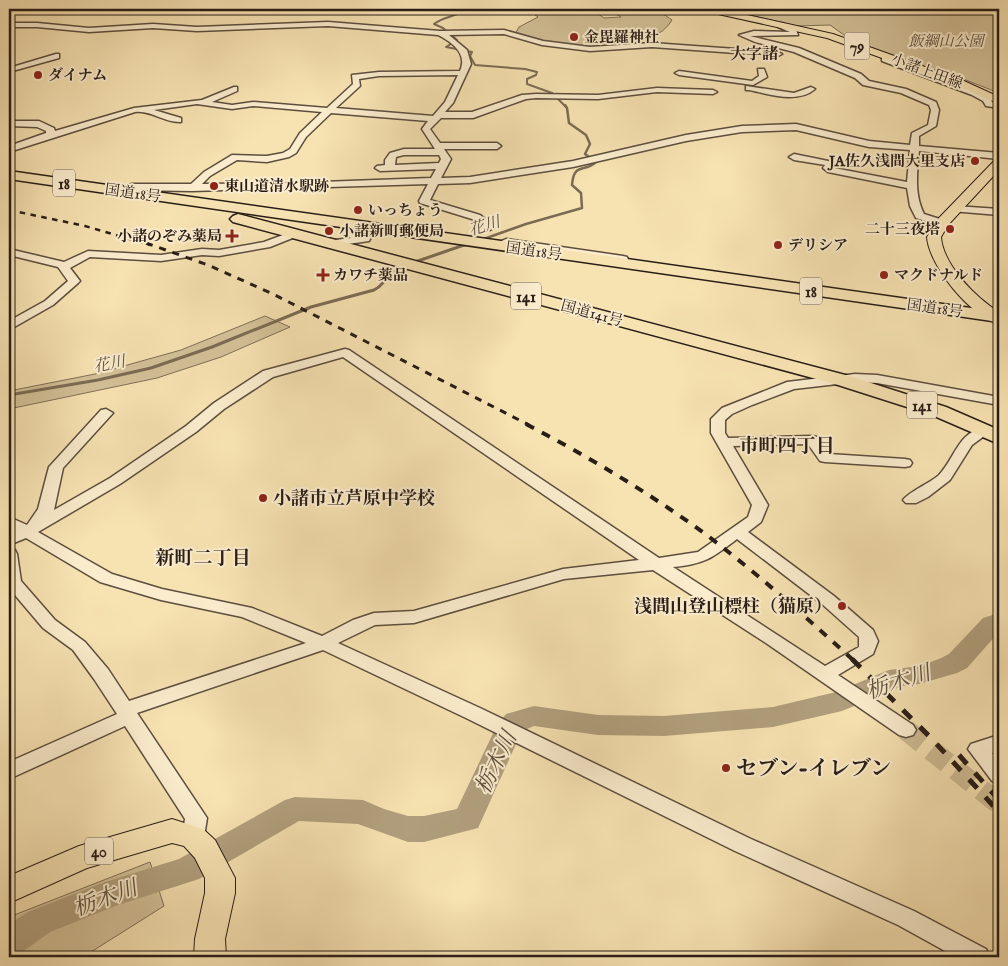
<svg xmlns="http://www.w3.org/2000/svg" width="1008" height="966" viewBox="0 0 1008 966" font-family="'IM FELL English','Noto Serif JP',serif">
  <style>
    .green { fill: #d4c198; stroke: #7e6f58 }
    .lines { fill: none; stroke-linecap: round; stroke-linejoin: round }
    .stream-far2 { stroke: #7b6b54; stroke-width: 2 }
    .stream-far1 { stroke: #7b6b54; stroke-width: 2.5 }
    .stream { stroke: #7b6b54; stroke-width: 3 }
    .river { fill: #b19f7d; fill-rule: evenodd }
    .minor-tunnel { stroke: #cebb93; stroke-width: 21; stroke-dasharray: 21 11; stroke-linecap: butt }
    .highway-tunnel { stroke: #cebb93; stroke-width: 11; stroke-dasharray: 11 5.5; stroke-linecap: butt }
    .minor-casing { stroke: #5c4e3e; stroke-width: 3 }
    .major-casing { stroke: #291d17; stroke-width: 2 }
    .highway-casing { stroke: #291d17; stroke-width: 3 }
    .minor { fill: #faeccd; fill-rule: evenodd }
    .major { fill: #f7e2b2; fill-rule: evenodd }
    .highway { fill: #f7e2b2; fill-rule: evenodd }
    .rail-far3 { stroke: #291d17; stroke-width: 2.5; stroke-dasharray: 5.5 5.5; stroke-linecap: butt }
    .rail-far2 { stroke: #291d17; stroke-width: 3; stroke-dasharray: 7 7; stroke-linecap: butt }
    .rail-far1 { stroke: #291d17; stroke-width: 4; stroke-dasharray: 9 9; stroke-linecap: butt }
    .rail { stroke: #291d17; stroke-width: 5; stroke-dasharray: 12 12; stroke-linecap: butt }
    .poi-dot { fill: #8f2418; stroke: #faeccd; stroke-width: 2 }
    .labels { text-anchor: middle; stroke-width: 4; stroke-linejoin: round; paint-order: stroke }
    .far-poi-label { font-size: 15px; font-weight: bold; fill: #291d17; stroke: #faeccd; text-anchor: start }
    .far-park-label { font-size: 15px; font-style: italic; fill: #5c4e3e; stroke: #faeccd }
    .far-street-label { font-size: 15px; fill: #291d17; stroke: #faeccd }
    .shield { fill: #faeccd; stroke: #685b4e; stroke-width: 1 }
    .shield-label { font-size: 16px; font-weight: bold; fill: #291d17 }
    .far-quarter-label { font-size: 16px; font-weight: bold; fill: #291d17; stroke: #faeccd }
    .far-water-label { font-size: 16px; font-style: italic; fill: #5f5140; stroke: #faeccd }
    .poi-label { font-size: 18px; font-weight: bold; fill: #291d17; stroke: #faeccd; text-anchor: start }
    .neighbourhood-label { font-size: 19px; font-weight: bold; fill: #291d17; stroke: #faeccd }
    .near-poi-label { font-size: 21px; font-weight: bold; fill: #291d17; stroke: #faeccd; text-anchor: start }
    .near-water-label { font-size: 22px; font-style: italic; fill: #5f5140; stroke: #faeccd }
  </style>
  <rect width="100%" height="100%" fill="#f7e2b2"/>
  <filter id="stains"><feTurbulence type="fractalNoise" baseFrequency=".004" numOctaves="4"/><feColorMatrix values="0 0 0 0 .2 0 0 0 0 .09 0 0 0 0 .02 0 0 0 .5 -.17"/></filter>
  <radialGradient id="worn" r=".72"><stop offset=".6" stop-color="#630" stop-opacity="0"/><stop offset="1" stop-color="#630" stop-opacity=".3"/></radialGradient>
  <g class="green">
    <path d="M 527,9 L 591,9 L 604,18 L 621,17 L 608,9 L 656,9 L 672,20 C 654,53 577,49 544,44 C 534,42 524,39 514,36 L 519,27 L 538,17 Z"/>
    <polygon points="725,9 999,9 999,93 948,73 942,74 851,40 830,25 796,26"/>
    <polygon points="265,316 290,327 221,357 157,378 9,409 9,391 95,374 181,350"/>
    <polygon points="150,862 164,906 83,957 9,957 9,917"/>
  </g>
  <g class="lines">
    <path class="stream-far2" d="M 467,9 C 457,17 444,16 434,24 L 443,28 L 457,40 L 446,47 L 472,52 L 470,56 L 475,65 L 525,69 L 537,72 L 536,75 L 527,79 L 527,84 L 552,93 L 566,107"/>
    <g class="stream-far1">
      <path d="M 481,240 L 526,224 L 582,208 L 581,193 L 572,185 C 574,162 584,173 596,162 L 585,154 L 590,144 L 586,135 L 569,123 L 567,108 L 565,105"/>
      <polyline points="465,245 467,244"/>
    </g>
    <g class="stream">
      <polyline points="412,263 467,244"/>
      <path d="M 9,395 L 98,380 L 151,368 L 212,347 L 311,307 L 374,290 C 382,286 382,283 387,278 C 391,272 399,269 406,266"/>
    </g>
    <polygon class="river" points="999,613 999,632 967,668 957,673 919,684 902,686 842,711 773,727 664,736 598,735 534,726 522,731 478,828 424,842 408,842 358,824 299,821 199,879 118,905 50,932 21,953 9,957 9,924 28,912 102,883 179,859 285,800 295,797 363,800 384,809 408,816 424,816 457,809 497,725 506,714 534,706 598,715 664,716 773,707 836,692 889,670 919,666 939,659 949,654 983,618"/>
    <polyline class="minor-tunnel" points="906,730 999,804"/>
    <polyline class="highway-tunnel" points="968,9 999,11"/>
    <defs>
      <g id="minor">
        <path d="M 328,22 L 440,31 L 504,30 L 543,41 L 590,47 L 652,43 L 778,52 L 782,54 L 778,56 L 652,47 L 590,51 L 542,45 L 504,34 L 449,35 L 467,50 L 471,64 L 453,103 L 445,112 L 472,112 L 522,95 L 536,94 L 598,95 L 657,88 L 713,90 L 717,92 L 713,94 L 657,92 L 598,99 L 536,98 L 526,99 L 473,118 L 441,118 L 430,129 L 440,143 L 497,143 L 501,146 L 497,149 L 444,149 L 451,159 L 441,178 L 470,177 L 573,161 L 686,135 L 742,126 L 796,124 L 869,141 L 910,145 L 912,133 L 928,125 L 931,110 L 929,105 L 901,93 L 863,85 L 855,78 L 794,52 L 755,42 L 739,35 L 754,31 L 790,32 L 778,27 L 778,25 L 782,23 L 796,30 L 798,35 L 750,36 L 799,48 L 861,74 L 869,81 L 906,89 L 936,102 L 939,110 L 936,126 L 919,136 L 919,146 L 999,153 L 999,159 L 919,151 C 917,173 914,194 924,214 L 946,221 L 947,223 L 942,226 L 916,218 L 910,206 L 907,188 L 828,172 L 823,168 L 825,165 L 794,160 L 789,157 L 794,154 L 833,162 L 834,168 L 907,182 L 910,150 L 869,147 L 796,130 L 742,132 L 686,141 L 573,167 L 470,183 L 438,184 L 430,200 L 480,215 L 495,227 L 490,230 L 472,219 L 420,203 L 419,201 L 428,184 L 192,191 L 132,190 L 119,193 L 114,190 L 116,188 L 132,184 L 191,184 L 204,172 L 232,155 L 267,156 L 283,153 L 290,149 L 300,133 L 322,112 L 253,106 L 232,109 L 197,104 L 154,110 L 181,118 L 181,122 C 165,123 151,110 135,112 L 9,152 L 9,146 L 46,133 L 46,131 L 37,127 L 9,126 L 10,121 L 39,121 L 54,128 L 55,131 L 134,108 L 202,100 L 234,87 L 237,87 L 237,91 L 212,102 L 232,105 L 253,102 L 327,108 L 353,84 L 352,75 L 379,72 L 460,71 C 468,54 452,42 438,35 L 328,26 L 197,31 L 153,28 L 89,32 L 37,27 L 9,27 L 9,23 L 37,23 L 89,28 L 153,24 L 197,27 ZM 458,75 L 445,102 L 433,116 L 336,108 L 360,86 L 359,79 L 379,76 ZM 331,113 L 428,121 L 422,129 L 435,149 L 404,149 L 390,153 L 385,160 L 385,165 L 377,166 L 375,168 L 380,171 L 436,169 L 431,178 L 294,183 L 202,184 L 210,176 L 237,160 L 267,162 L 289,157 L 296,153 L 306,137 ZM 404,155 L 439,155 L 441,159 L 439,163 L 395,165 L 396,157 Z"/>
        <polygon points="56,54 59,54 59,58 9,72 9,68"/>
        <polygon points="882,57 888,57 978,91 989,97 992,102 999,104 999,108 986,106 983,101 972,95 882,61"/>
        <polygon points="758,69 764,69 767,77 753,85 679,75 675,73 679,71 752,81 759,76"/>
        <path d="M 746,86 L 794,93 L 811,87 L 815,89 C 798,104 769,94 749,90 L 746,90 Z"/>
        <polygon points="955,206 999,209 999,215 951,211 950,209"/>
        <polygon points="358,222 363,225 357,232 370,235 371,237 369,241 327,247 322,244 327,241 351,238 344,234 354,223"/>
        <polygon points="291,232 295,233 296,235 295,237 270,247 219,256 202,255 161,261 90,257 70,268 80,281 78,283 53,305 9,330 9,321 45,301 68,281 58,267 9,255 9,249 64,262 88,251 161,255 202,249 219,250 264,242"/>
        <polygon points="506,239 623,256 627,257 630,264 624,267 620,266 618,262 506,245 502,246 497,243"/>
        <path d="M 345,349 L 349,350 L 659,558 L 698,552 L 748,517 L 752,505 L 711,433 L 711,419 L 722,408 L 787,382 L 855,374 L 877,375 L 999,397 L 999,405 L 877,383 L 855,382 L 794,389 L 752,405 L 732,414 L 725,420 L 725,433 L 728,438 L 812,436 L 817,437 L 829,454 L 905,459 L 910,460 L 912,463 L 910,466 L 905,467 L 825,462 L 820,461 L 808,444 L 733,446 L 768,505 L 761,522 L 748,532 L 834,596 L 873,630 L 878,641 L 873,654 L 838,675 L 913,725 L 916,730 L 913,735 L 906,737 L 899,735 L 766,643 L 653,570 L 564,579 L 414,623 L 375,625 L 338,643 L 480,708 L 751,839 L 914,911 L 986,949 L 990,957 L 956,957 L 898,925 L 735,851 L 466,718 L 323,650 L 137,713 L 207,818 L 204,837 L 201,843 L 193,846 L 185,843 L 182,837 L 185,819 L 125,726 L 9,779 L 9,762 L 117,714 L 94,679 L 73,650 L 43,628 L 9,588 L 9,549 L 15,550 L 17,554 L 21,581 L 55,620 L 85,642 L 108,669 L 129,701 L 306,643 L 242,617 L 161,600 L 100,582 L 26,538 L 9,545 L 9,534 L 14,532 L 9,529 L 9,517 L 27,525 L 38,509 L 49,467 L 101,410 L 106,409 L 113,413 L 63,468 L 54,510 L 110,478 L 186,426 L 214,403 L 263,371 ZM 343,357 L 639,560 L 563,569 L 414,611 L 374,613 L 353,620 L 322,636 L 252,608 L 162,589 L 112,574 L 38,532 L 120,484 L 196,432 L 224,409 L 273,377 ZM 737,539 L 822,604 L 859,637 L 859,647 L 825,666 L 673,567 C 705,564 712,558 737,539 Z"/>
        <path d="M 984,427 L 991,431 L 972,445 L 950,480 L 928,497 L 916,503 L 906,503 L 903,500 C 909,492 930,483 939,475 C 955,458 958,433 984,427 Z"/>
        <polygon points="999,735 999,751 992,753 999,761 999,783 992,781 968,749 971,744"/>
      </g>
      <g id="major">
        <polygon points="705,9 720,9 833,34 964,81 999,97 999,104 956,85 827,38 709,12"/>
        <path d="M 999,159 L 999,170 L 948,225 L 941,237 C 943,265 976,298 999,312 L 999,324 C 971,317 929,266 927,237 L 937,220 L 995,160 Z"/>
        <polygon points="172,819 203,829 215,840 235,878 235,893 225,939 226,957 194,957 195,939 205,893 205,878 195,858 184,846 172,843 87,868 9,903 9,876 79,846"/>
      </g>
      <g id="highway">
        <polygon points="9,171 999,312 999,322 9,179"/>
        <polygon points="238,214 849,376 946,407 999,430 999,444 932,415 835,384 233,222 230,219 233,216"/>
      </g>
    </defs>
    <use href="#minor" class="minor-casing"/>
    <use href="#major" class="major-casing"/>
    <use href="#highway" class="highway-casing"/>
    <use href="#minor" class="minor"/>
    <use href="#major" class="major"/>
    <use href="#highway" class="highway"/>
    <polyline class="rail-far3" points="9,210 85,226 150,245"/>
    <polyline class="rail-far2" points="146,243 208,265 273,294 529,425"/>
    <path class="rail-far1" d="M 526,424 C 589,457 651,494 708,536 C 759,575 806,617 853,660"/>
    <g class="rail">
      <polyline points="852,659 931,738 999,812"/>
      <polyline points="959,755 999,800"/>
    </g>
  </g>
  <g class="poi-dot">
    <circle cx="574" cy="37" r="5"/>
    <circle cx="38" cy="75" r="5"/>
    <circle cx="975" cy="161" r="5"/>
    <circle cx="214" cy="186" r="5"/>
    <circle cx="358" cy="210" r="5"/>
    <circle cx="950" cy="229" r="5"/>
    <circle cx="329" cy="231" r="5"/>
    <path d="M229.5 228.5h5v5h5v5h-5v5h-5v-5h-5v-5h5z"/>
    <circle cx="778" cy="245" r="5"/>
    <path d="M320.5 267.5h5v5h5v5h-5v5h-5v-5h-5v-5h5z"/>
    <circle cx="884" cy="275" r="5"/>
    <circle cx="263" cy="498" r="5"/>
    <circle cx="842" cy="606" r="5"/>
    <circle cx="726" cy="768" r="5"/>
  </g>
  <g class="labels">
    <g class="far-poi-label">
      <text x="584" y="42">金毘羅神社</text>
      <text x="48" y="80">ダイナム</text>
      <text x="965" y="166" text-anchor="end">JA佐久浅間大里支店</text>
      <text x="224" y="191">東山道清水駅跡</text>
      <text x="368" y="215">いっちょう</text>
      <text x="940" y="234" text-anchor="end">二十三夜塔</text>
      <text x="339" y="236">小諸新町郵便局</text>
      <text x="222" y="241" text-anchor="end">小諸のぞみ薬局</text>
      <text x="788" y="250">デリシア</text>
      <text x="333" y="280">カワチ薬品</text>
      <text x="894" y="280">マクドナルド</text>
    </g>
    <g class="far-park-label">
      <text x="946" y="46">飯綱山公園</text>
    </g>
    <g class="far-street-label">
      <text transform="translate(927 71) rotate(20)" y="5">小諸上田線</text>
      <text transform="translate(133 193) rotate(8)" y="5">国道18号</text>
      <text transform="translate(534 251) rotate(8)" y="5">国道18号</text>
      <text transform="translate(935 308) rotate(8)" y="5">国道18号</text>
      <text transform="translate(592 313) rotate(15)" y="5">国道141号</text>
    </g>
    <g class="shield">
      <rect x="844.5" y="32.5" width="25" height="27" rx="4"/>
      <rect x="53" y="169.5" width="22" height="27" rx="4"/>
      <rect x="800" y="277.5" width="22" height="27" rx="4"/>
      <rect x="511" y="282.5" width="30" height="27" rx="4"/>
      <rect x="907" y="391.5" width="30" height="27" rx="4"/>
      <rect x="85" y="837.5" width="28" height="27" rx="4"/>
    </g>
    <g class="shield-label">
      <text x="857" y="52">79</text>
      <text x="64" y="189">18</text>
      <text x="811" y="297">18</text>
      <text x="526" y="302">141</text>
      <text x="922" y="411">141</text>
      <text x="99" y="857">40</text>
    </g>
    <g class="far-quarter-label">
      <text x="754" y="59">大字諸</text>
    </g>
    <g class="far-water-label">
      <text transform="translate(484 225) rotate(-17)" y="6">花川</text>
      <text transform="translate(109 363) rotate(-11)" y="6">花川</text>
    </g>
    <g class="poi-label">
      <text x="273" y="504">小諸市立芦原中学校</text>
      <text x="832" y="612" text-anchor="end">浅間山登山標柱（猫原）</text>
    </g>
    <g class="neighbourhood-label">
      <text x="787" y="452">市町四丁目</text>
      <text x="203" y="564">新町二丁目</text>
    </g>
    <g class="near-poi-label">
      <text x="736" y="775">セブン-イレブン</text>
    </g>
    <g class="near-water-label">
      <text transform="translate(898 681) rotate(-18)" y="8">栃木川</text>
      <text transform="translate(495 762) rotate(-64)" y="8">栃木川</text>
      <text transform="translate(105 897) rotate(-20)" y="8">栃木川</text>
    </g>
  </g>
  <rect width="1008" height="966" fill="none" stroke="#f7e2b2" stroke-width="30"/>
  <rect x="10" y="10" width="988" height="946" fill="none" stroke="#291d17" stroke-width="2.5"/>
  <rect x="15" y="15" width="978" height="936" fill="none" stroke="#291d17"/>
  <rect width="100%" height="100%" filter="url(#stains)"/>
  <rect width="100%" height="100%" fill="url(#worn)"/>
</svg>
